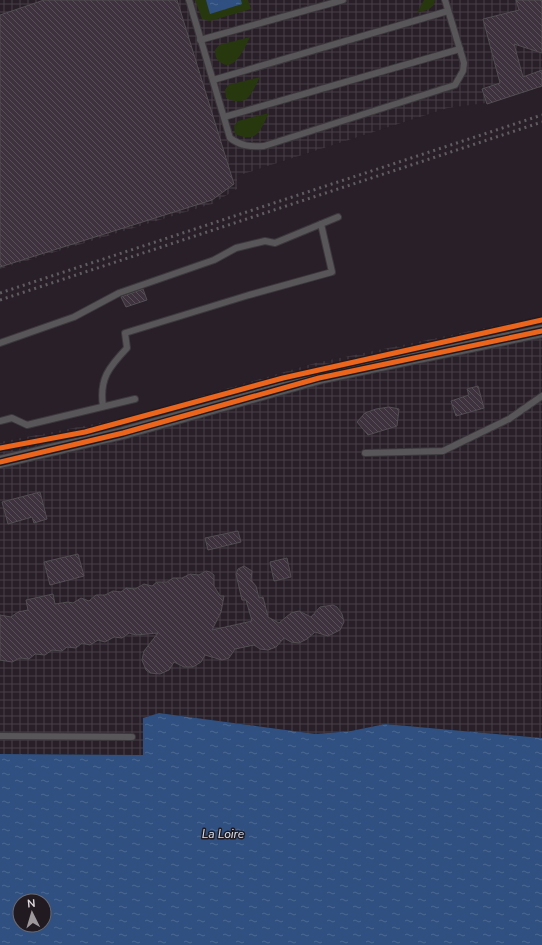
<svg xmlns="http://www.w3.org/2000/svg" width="542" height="945" viewBox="0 0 542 945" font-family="'Nunito Sans',sans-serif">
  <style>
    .built { fill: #291f29 }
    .industrial { fill: url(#industrial-grid) }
    .green { fill: #27370e }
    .water { fill: url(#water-ripples); fill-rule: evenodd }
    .building { fill: url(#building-back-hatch); stroke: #524f52 }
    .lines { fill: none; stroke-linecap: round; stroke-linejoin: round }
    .lane-casing { stroke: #3c393c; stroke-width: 8 }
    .street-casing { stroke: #3c393c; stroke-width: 14 }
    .lane { stroke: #585658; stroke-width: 6 }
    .street { stroke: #585658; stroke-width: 12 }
    .rail { stroke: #605d60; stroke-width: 3; stroke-dasharray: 2 4; stroke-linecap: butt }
    .cycleway-casing { stroke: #211b21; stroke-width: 8 }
    .cycleway { stroke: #eb651d; stroke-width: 5 }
    .labels { text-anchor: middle; stroke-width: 3; stroke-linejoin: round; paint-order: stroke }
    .water-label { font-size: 12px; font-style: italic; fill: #d9e4f4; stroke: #211b21 }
  </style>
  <defs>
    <pattern id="industrial-grid" width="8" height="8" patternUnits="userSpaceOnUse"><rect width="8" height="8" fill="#291f29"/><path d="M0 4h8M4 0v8" fill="none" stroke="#483f48"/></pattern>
    <pattern id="water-ripples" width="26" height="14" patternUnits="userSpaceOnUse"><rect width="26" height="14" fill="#2f5080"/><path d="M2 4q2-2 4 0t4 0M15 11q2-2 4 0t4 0" fill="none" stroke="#4d6992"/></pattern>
    <pattern id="building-back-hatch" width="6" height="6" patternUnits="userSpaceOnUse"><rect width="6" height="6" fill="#3d323d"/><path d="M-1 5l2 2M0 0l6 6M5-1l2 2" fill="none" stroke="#594f59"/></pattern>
  </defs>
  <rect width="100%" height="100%" fill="#201c20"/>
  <polygon class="built" points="542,87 542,316 315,363 125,418 0,442 0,269 212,204 237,189 237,176 448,108 487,103"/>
  <g class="industrial">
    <polygon points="0,0 542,0 542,87 487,103 448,108 237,176 237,189 212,204 0,269"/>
    <polygon points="542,316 542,738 385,724 351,731 316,734 159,713 143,718 143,755 0,754 0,442 125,418 315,363"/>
  </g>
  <g class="green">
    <polygon points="195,0 248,0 251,9 210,21 202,19"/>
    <path d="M 424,0 L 435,0 C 434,10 425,10 417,13 Z"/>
    <path d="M 250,37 C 245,47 234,74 220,62 C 216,59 215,55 215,50 L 219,45 Z"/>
    <path d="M 260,77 C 251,94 248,108 226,98 L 225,90 L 228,85 Z"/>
    <path d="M 269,113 C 260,130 258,144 235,134 L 234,126 L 238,121 Z"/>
  </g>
  <g class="water">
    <polygon points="206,0 241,0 242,4 210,14"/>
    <path d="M 159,713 L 316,734 L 351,731 L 385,724 L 542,738 L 542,945 L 0,945 L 0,754 L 143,755 L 143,718 ZM 20,901 L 44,901 L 44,925 L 20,925 Z"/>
  </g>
  <g class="building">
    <polygon points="44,0 177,0 234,184 212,200 0,267 0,15"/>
    <polygon points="516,0 542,0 542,53 514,44 523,77 542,70 542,86 487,104 482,89 500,83 483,19 519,10"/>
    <polygon points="143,289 147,300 126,307 121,297"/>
    <polygon points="478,386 484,408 456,416 451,401 469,395 467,389"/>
    <polygon points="389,407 399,409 397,426 368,435 357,422 365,413 376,409"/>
    <polygon points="40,492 47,519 34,523 32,517 8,524 2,502"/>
    <polygon points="238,531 241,542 208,550 205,538"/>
    <polygon points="78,554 84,576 50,585 44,562"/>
    <polygon points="287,558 291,577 274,581 270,562"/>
    <polygon points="244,566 252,571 251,580 256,586 259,598 263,597 268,617 279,623 291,613 299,611 311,617 320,607 333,605 337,607 342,614 344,622 340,630 328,636 315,632 307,639 299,643 291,642 284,638 276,647 268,650 260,649 254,645 235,649 229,658 222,660 205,655 201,662 193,667 184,667 174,662 169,670 160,674 150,673 146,670 142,660 144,651 158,633 136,635 129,633 122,638 114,637 105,642 98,640 90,645 82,643 76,648 67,647 62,651 52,650 45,655 35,654 29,659 20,658 12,662 0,660 0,615 11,617 18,612 28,610 26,600 53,594 55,604 68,602 73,603 81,598 89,601 96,595 105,595 113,591 121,592 126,588 135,589 144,584 152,586 157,582 167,582 173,578 182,578 190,574 199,575 206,571 210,572 214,575 214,586 220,596 224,596 221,612 212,630 252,621 246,600 242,600 236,574 238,569"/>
  </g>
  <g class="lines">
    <defs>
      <g id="lane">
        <path d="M 189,0 L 230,138 C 241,146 250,147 264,146 L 455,85 L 463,71 L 464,63 L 445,0"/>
        <polyline points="200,40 343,0"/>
        <polyline points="213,80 448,11"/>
        <polyline points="224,117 460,49"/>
        <polyline points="0,343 74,317 119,293 214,260 236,248 265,241 275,243 338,217"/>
        <path d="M 103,406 C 99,379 109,367 127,348 L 125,333 L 249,295 L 332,272 L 321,224"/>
        <polyline points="0,421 12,418 27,425 135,399"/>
        <polyline points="365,453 443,451 509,419 542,396"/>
        <polyline points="0,736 132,737"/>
      </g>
      <polyline id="street" points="0,462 123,433 319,378 542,331"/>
    </defs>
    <use href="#lane" class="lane-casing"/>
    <use href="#street" class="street-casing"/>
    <use href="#lane" class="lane"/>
    <use href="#street" class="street"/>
    <g class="rail">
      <polyline points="0,293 542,115"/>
      <polyline points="0,300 542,122"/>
    </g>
    <defs>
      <g id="cycleway">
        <polyline points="0,448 85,432 283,378 542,320"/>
        <polyline points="0,462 123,433 319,378 542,331"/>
      </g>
    </defs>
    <use href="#cycleway" class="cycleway-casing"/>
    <use href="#cycleway" class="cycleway"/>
  </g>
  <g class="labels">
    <g class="water-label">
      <text x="223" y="838">La Loire</text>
    </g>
  </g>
  <g transform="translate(32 913) rotate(355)"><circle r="19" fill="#211b21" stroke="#6d686d"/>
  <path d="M0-3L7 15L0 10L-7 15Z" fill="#9d989c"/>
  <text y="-6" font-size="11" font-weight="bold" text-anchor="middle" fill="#e0dbdf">N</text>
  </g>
</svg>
